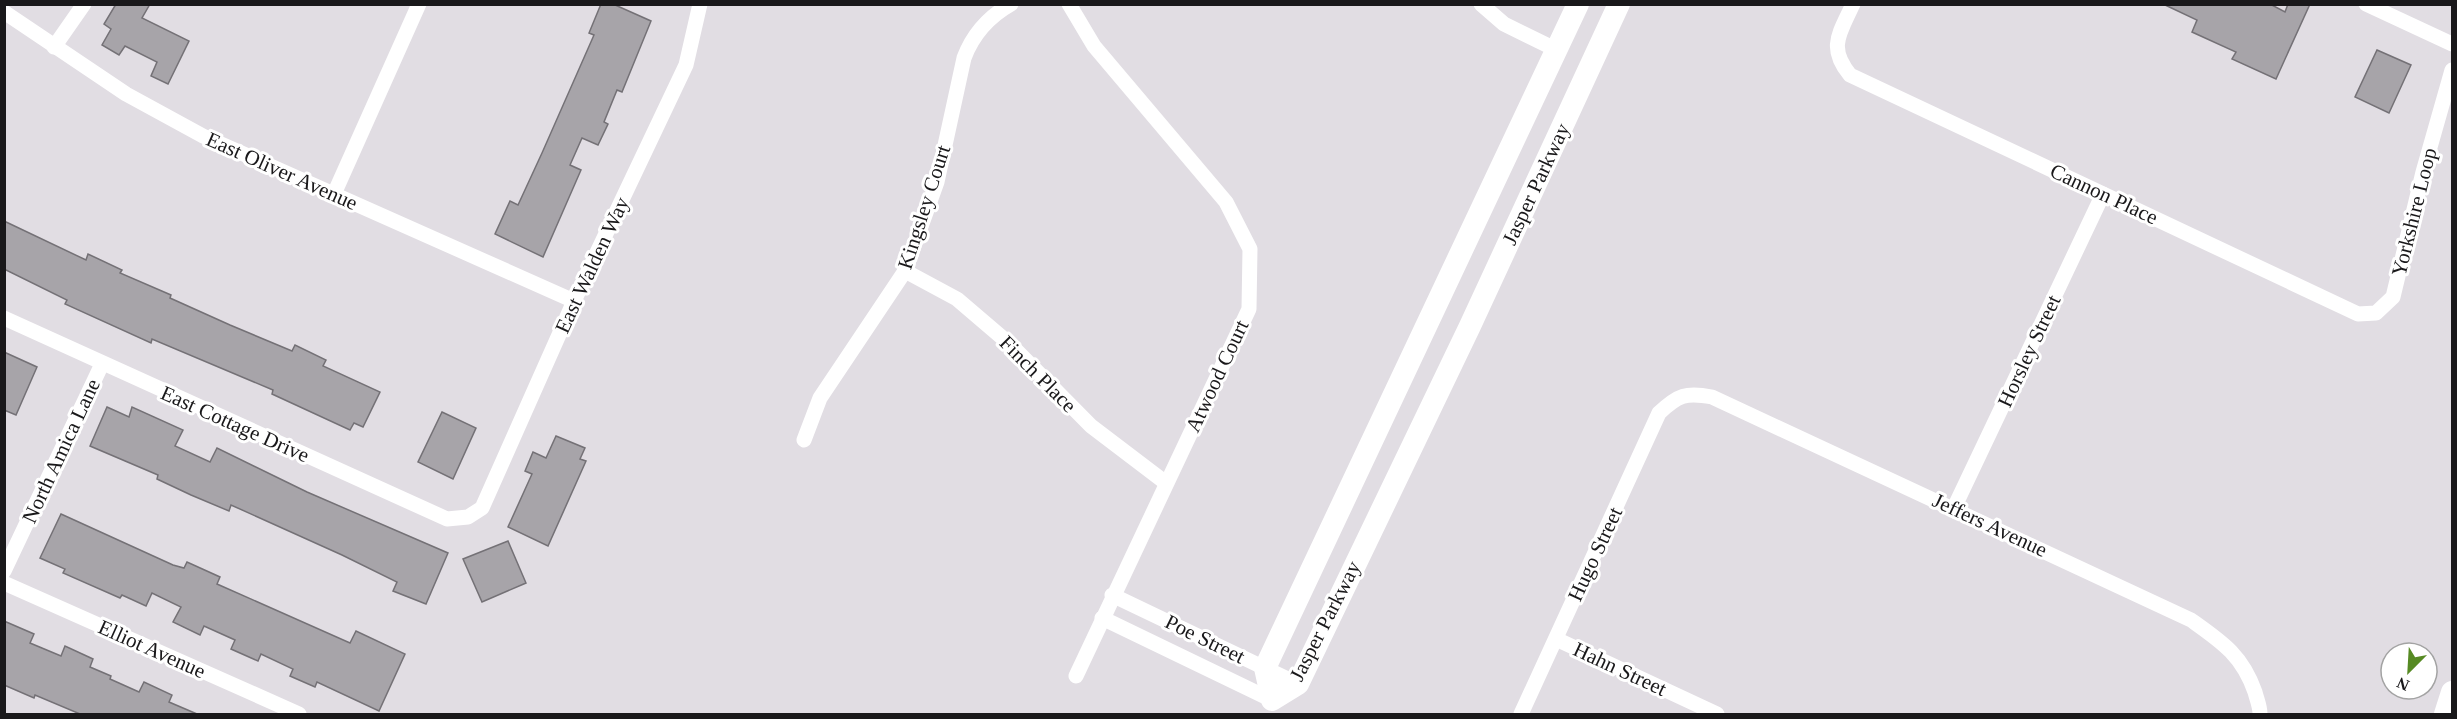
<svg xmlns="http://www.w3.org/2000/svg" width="2457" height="719" viewBox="0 0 2457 719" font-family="'Times New Roman',serif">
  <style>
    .building { fill: #a7a4a9; stroke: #747176; stroke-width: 1.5 }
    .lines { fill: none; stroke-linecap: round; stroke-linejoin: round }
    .street { stroke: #fff; stroke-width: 15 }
    .secondary { stroke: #fff; stroke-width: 22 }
    .labels { text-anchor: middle; stroke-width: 6; stroke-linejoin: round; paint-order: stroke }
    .street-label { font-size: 21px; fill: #19181a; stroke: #fff }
  </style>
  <rect width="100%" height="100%" fill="#e1dde3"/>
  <g class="building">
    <polygon points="116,4 150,4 142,18 189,41 168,84 151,76 157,62 125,46 119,55 102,45 111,29 104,24"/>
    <polygon points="601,4 613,4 651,21 622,92 617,90 604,122 608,124 598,145 582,138 570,165 581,170 543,257 495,234 510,201 518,205 542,153 594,35 589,33"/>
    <polygon points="2163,4 2270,4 2285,12 2288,4 2310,4 2276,79 2232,59 2236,52 2192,32 2197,20"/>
    <polygon points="2377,50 2411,65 2389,113 2355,97"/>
    <polygon points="4,221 86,260 88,254 122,270 120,273 171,295 170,298 230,325 292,351 295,345 326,360 323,366 380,392 363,427 354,423 350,430 272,394 273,390 152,339 151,343 65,304 67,300 4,269"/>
    <polygon points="4,352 37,367 16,415 4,410"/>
    <polygon points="107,407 129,417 132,407 183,430 175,446 210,462 217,448 307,492 448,553 426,604 393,591 397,582 342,555 231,505 229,511 191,495 157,479 158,475 90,446"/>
    <polygon points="442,412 476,428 453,479 418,462"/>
    <polygon points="556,436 585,448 580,459 586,461 548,546 508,527 532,474 525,471 533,452 546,458"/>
    <polygon points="61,514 173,565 184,568 187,562 220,577 217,584 350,643 356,631 405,654 379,711 317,682 315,687 290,676 293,669 261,654 258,661 231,649 235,640 204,626 200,635 173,622 181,607 152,593 146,606 122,595 120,598 63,573 65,569 40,558"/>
    <polygon points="508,541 526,583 482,602 463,559"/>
    <polygon points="4,621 34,634 30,643 61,656 65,646 93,659 90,667 111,676 110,679 139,692 144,682 172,695 169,702 197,714 80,714 35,695 34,698 4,685"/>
  </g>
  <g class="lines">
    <g class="street">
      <polyline points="1069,4 1094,46 1226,202 1250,249 1249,309 1076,676"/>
      <polyline points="1481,4 1504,24 1557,50"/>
      <path d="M 1853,4 C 1840,33 1827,47 1850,75 L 2358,314 L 2376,313 L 2393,297 L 2423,172 L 2452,70"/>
      <polyline points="2366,4 2452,44"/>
      <polyline points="4,12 126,94 203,136 574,301"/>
      <polyline points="54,47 84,4"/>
      <polyline points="334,194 419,4"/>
      <polyline points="905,271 957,299 1012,346 1091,426 1166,483"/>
      <polyline points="4,318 447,519 468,517 482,508 574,301 686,65 700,4"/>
      <path d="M 804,440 L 820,398 L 905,271 L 937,182 L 964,58 C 973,34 988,17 1011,4"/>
      <polyline points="1954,508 2103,194"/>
      <polyline points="4,571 102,364"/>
      <polyline points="4,583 299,714"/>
      <polyline points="1112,595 1298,684"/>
      <polyline points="1102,618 1272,700"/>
      <polyline points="1556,639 1717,714"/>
      <path d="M 1521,714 L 1659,413 C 1678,395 1686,392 1712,397 L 2191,620 C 2222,642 2242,655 2255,692 C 2257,700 2260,706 2260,714"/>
    </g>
    <g class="secondary">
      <polyline points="1578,4 1265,668 1272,700 1298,684 1470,326 1619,4"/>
      <polyline points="2445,714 2452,692"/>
    </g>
  </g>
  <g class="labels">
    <g class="street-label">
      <text transform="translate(282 171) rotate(24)" y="7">East Oliver Avenue</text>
      <text transform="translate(1536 184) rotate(-65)" y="7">Jasper Parkway</text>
      <text transform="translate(2104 194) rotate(25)" y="7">Cannon Place</text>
      <text transform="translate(924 207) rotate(-72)" y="7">Kingsley Court</text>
      <text transform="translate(2414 212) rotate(-76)" y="7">Yorkshire Loop</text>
      <text transform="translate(592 265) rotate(-65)" y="7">East Walden Way</text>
      <text transform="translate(2029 351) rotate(-65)" y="7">Horsley Street</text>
      <text transform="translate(1038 374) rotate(45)" y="7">Finch Place</text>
      <text transform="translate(1217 376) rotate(-65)" y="7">Atwood Court</text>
      <text transform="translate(235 424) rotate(24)" y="7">East Cottage Drive</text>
      <text transform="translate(61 451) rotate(-65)" y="7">North Amica Lane</text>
      <text transform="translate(1990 525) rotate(25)" y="7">Jeffers Avenue</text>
      <text transform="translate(1595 554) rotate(-65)" y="7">Hugo Street</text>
      <text transform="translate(1325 621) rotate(-63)" y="7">Jasper Parkway</text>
      <text transform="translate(1205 639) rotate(26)" y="7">Poe Street</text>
      <text transform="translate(152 649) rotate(24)" y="7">Elliot Avenue</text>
      <text transform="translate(1620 669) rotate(25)" y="7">Hahn Street</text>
    </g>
  </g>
  <rect width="2457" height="719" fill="none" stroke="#19181a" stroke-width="12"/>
  <g transform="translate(2409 671) rotate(204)"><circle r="28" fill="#ffffff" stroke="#a3a3a3" stroke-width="1.5"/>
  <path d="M0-4.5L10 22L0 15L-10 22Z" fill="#568a23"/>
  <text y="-9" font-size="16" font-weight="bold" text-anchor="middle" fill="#19181a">N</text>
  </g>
</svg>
